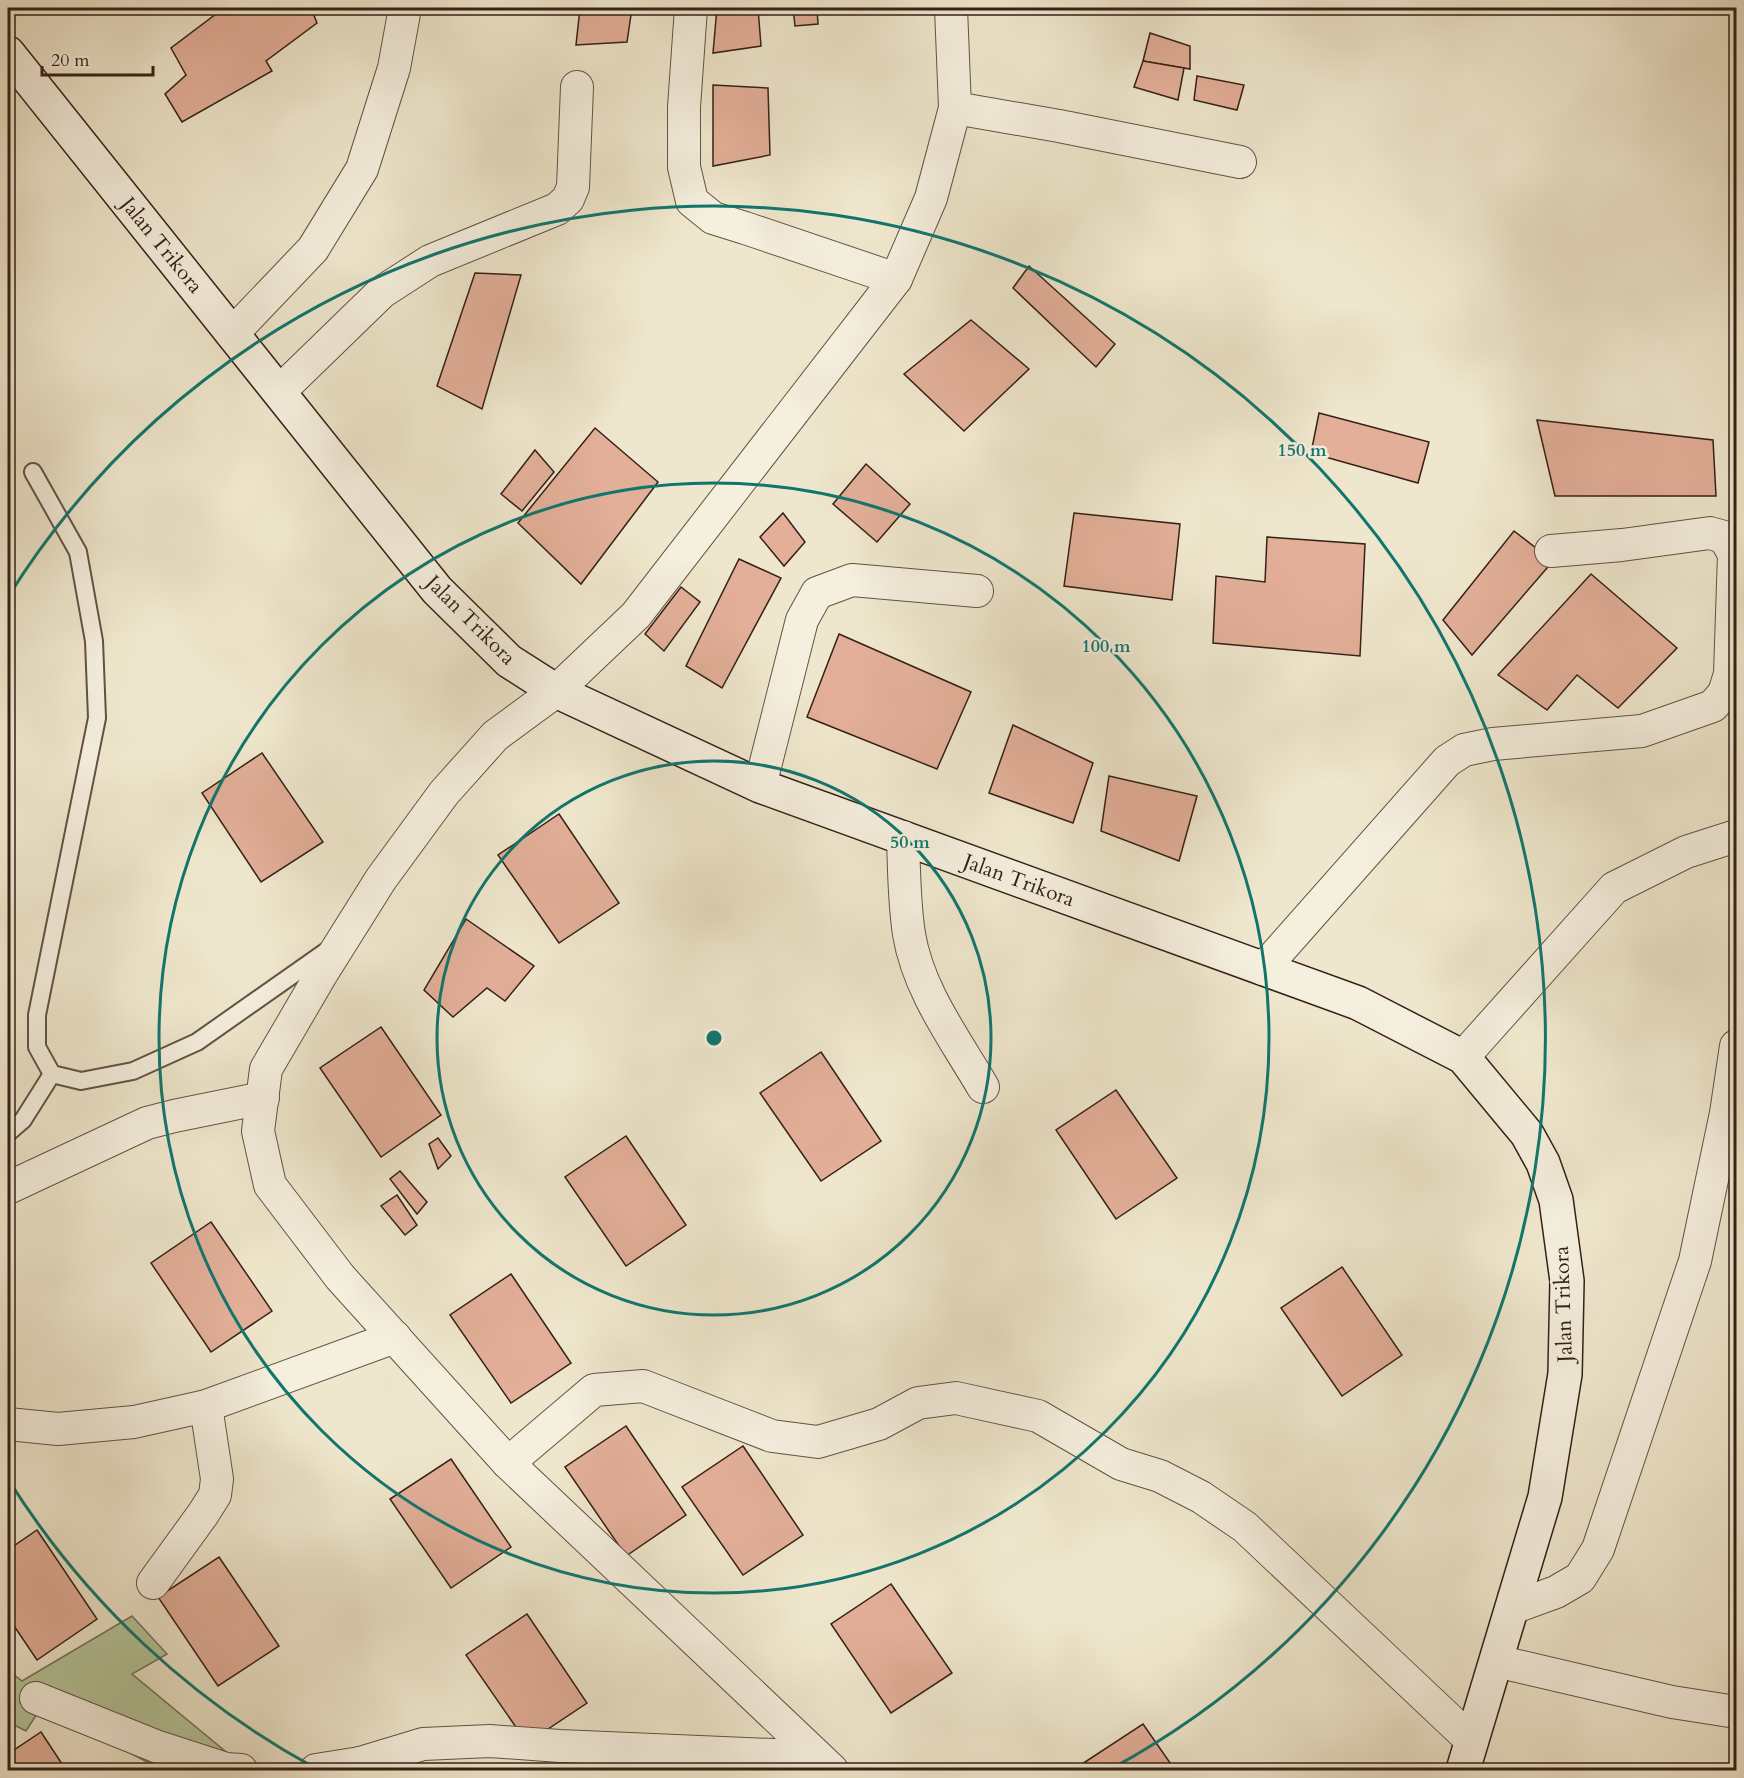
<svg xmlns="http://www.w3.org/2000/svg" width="1744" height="1778" viewBox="0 0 1744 1778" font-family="Cardo,serif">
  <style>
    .green { fill: #b5c69b; stroke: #747359; stroke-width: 1.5 }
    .building { fill: #e3af99; stroke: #342017; stroke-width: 1.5 }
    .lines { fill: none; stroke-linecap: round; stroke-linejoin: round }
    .lane-casing { stroke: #635244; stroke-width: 20 }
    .street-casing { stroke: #635244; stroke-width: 34 }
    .secondary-casing { stroke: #342017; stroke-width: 36 }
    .lane { stroke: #f5efde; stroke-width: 16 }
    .street { stroke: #f5efde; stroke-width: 32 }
    .secondary { stroke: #f5efde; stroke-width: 33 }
    .ring { fill: none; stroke: #0f766e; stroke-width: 3 }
    .labels { text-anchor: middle; stroke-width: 5; stroke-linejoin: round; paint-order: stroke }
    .street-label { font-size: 21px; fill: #342017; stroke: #f5efde }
    .centre { fill: #0f766e; stroke: #f5efde; stroke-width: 3 }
    .ring-label { font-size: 18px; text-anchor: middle; font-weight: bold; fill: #0f766e; stroke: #f5efde; stroke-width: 5; stroke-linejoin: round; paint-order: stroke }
  </style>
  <rect width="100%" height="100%" fill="#efe7cd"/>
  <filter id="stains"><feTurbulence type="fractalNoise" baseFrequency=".00333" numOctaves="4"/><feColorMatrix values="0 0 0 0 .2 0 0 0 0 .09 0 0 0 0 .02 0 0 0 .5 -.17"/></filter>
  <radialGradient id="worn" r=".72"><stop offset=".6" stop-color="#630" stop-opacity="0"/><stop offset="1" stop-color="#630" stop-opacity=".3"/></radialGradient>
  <polygon class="green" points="132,1616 167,1654 132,1674 237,1761 232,1770 162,1770 42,1706 26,1731 8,1722 8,1670 22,1681"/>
  <g class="building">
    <polygon points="224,8 311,8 317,23 266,61 272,71 182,122 165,94 186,75 171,48"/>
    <polygon points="580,8 632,8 627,42 576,45"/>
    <polygon points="717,8 758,8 761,46 713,53"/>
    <polygon points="793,8 817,8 818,24 795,26"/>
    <polygon points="1150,33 1190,46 1190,69 1143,61"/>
    <polygon points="1143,61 1184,68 1178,100 1134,87"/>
    <polygon points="1197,76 1244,85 1237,110 1194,100"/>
    <polygon points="713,85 768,88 770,155 713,166"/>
    <polygon points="1029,266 1115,344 1096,367 1013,288"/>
    <polygon points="475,273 521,275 482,409 437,386"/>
    <polygon points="971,320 1029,369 964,431 904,374"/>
    <polygon points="1319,413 1429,442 1418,483 1311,453"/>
    <polygon points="1537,420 1713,440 1716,496 1555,496"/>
    <polygon points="595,428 658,482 581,584 518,523"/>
    <polygon points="535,450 554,472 522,511 501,494"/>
    <polygon points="866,464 910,504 877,542 833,504"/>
    <polygon points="783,513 805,542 784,566 760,537"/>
    <polygon points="1074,513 1180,524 1172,600 1064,586"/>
    <polygon points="1514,531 1553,561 1472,655 1443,620"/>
    <polygon points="1267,537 1365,544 1360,656 1213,643 1216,576 1265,582"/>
    <polygon points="739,559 781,578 722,688 686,666"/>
    <polygon points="1591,574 1677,648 1618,708 1577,675 1547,710 1498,675"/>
    <polygon points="681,587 700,602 664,651 645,634"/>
    <polygon points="839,634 971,692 937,769 807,717"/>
    <polygon points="1013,725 1093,763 1073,823 989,793"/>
    <polygon points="262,753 323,842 261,882 202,793"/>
    <polygon points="1109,776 1197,796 1179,861 1101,831"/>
    <polygon points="559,814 619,903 559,943 498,855"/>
    <polygon points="466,919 534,966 505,1001 487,988 453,1017 424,990"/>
    <polygon points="381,1027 441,1115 381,1157 320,1068"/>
    <polygon points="821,1052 881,1141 821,1181 760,1093"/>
    <polygon points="1116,1090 1177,1178 1116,1219 1056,1130"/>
    <polygon points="626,1136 686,1225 626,1266 565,1177"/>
    <polygon points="438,1138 451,1156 438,1169 429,1144"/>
    <polygon points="400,1171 427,1202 417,1214 390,1179"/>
    <polygon points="397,1195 417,1225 405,1235 381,1206"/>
    <polygon points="211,1222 272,1311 211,1352 151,1263"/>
    <polygon points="1342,1267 1402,1355 1342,1396 1281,1308"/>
    <polygon points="511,1274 571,1363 511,1403 450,1315"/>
    <polygon points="626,1426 686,1515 626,1556 565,1467"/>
    <polygon points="743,1446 803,1535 743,1575 682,1487"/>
    <polygon points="451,1459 511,1547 451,1588 390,1499"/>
    <polygon points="37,1530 97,1619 37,1660 8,1617 8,1550"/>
    <polygon points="219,1557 279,1646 218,1686 158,1597"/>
    <polygon points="891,1584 952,1673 891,1713 831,1624"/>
    <polygon points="527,1614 587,1703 527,1743 466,1655"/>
    <polygon points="1143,1724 1175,1770 1087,1770 1082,1764"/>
    <polygon points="41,1732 66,1770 8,1770 8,1754"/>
  </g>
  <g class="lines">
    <defs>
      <g id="lane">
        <polyline points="33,472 78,552 94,641 97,718 37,1015 37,1047 52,1074 81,1081 133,1071 197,1042 328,950"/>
        <polyline points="8,1133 23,1120 52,1074"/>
      </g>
      <g id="street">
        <polyline points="691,8 684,107 684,167 692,201 713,218 745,228 896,279"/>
        <polyline points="955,108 1059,126 1240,162"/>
        <polyline points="232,334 313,249 362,169 394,68 405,8"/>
        <polyline points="279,392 382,292 430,261 557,209 568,199 573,187 577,87"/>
        <polyline points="760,786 802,620 817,593 852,580 977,591"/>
        <path d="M 903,837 C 904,869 904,902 909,934 C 918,990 955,1039 983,1087"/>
        <polyline points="1263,969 1447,761 1464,750 1493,744 1642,731 1713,706 1724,693 1730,674 1734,554 1724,537 1710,533 1622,545 1551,551"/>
        <polyline points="1463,1057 1614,888 1686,852 1736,836"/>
        <polyline points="8,1188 147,1123 174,1116 263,1098"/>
        <polyline points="8,1424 58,1429 134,1422 206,1406 395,1337"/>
        <polyline points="508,1463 594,1390 643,1386 772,1436 818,1442 879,1424 918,1403 956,1398 1038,1416 1121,1464 1160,1476 1201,1497 1245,1527 1472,1741"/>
        <polyline points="153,1583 203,1514 215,1495 217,1479 206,1406"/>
        <polyline points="1512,1608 1556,1592 1580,1578 1598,1549 1695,1261 1726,1113 1736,1046"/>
        <polyline points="1496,1661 1672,1702 1736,1712"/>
        <polyline points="36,1698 158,1747 226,1769 241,1770"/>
        <polyline points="316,1770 360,1763"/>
        <polyline points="353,1770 360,1763 423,1744 490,1741 560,1746 818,1757"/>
        <polyline points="832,1770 508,1463 340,1277 270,1185 258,1131 266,1069 322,973 381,879 444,793 495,736 556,691 636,615 896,279 931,198 955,108 951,8"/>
      </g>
      <polyline id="secondary" points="8,53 437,590 509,661 556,691 760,786 1358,1003 1463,1057 1527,1134 1543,1163 1556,1200 1567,1281 1565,1374 1545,1497 1463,1770"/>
    </defs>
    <use href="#lane" class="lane-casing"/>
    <use href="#street" class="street-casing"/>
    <use href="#secondary" class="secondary-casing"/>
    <use href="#lane" class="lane"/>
    <use href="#street" class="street"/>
    <use href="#secondary" class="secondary"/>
  </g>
  <g class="ring">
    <circle cx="714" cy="1038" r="277"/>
    <circle cx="714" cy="1038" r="555"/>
    <path d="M317 1769A832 832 0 0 1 8 1479M8 597A832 832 0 1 1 1111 1769"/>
  </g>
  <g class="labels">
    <g class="street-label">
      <text transform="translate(162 245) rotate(51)" y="7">Jalan Trikora</text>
      <text transform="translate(471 620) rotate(45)" y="7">Jalan Trikora</text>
      <text transform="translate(1019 880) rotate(20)" y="7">Jalan Trikora</text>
      <text transform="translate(1563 1304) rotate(-92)" y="7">Jalan Trikora</text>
    </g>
  </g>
  <circle cx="714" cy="1038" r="9" class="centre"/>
  <g class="ring-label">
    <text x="1302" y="456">150 m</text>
    <text x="1106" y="652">100 m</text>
    <text x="910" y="848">50 m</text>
  </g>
  <rect width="1744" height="1778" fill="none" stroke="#efe7cd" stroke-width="30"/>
  <rect x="9" y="9" width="1726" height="1760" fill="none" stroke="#342017" stroke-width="3"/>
  <rect x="15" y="15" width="1714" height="1748" fill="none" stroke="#342017" stroke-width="1.5"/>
  <path d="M42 66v9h111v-9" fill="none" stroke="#342017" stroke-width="3"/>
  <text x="51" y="66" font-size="18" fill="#342017" stroke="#f5efde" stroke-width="4.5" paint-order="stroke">20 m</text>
  <rect width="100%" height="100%" filter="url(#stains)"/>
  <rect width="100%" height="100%" fill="url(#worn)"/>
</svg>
